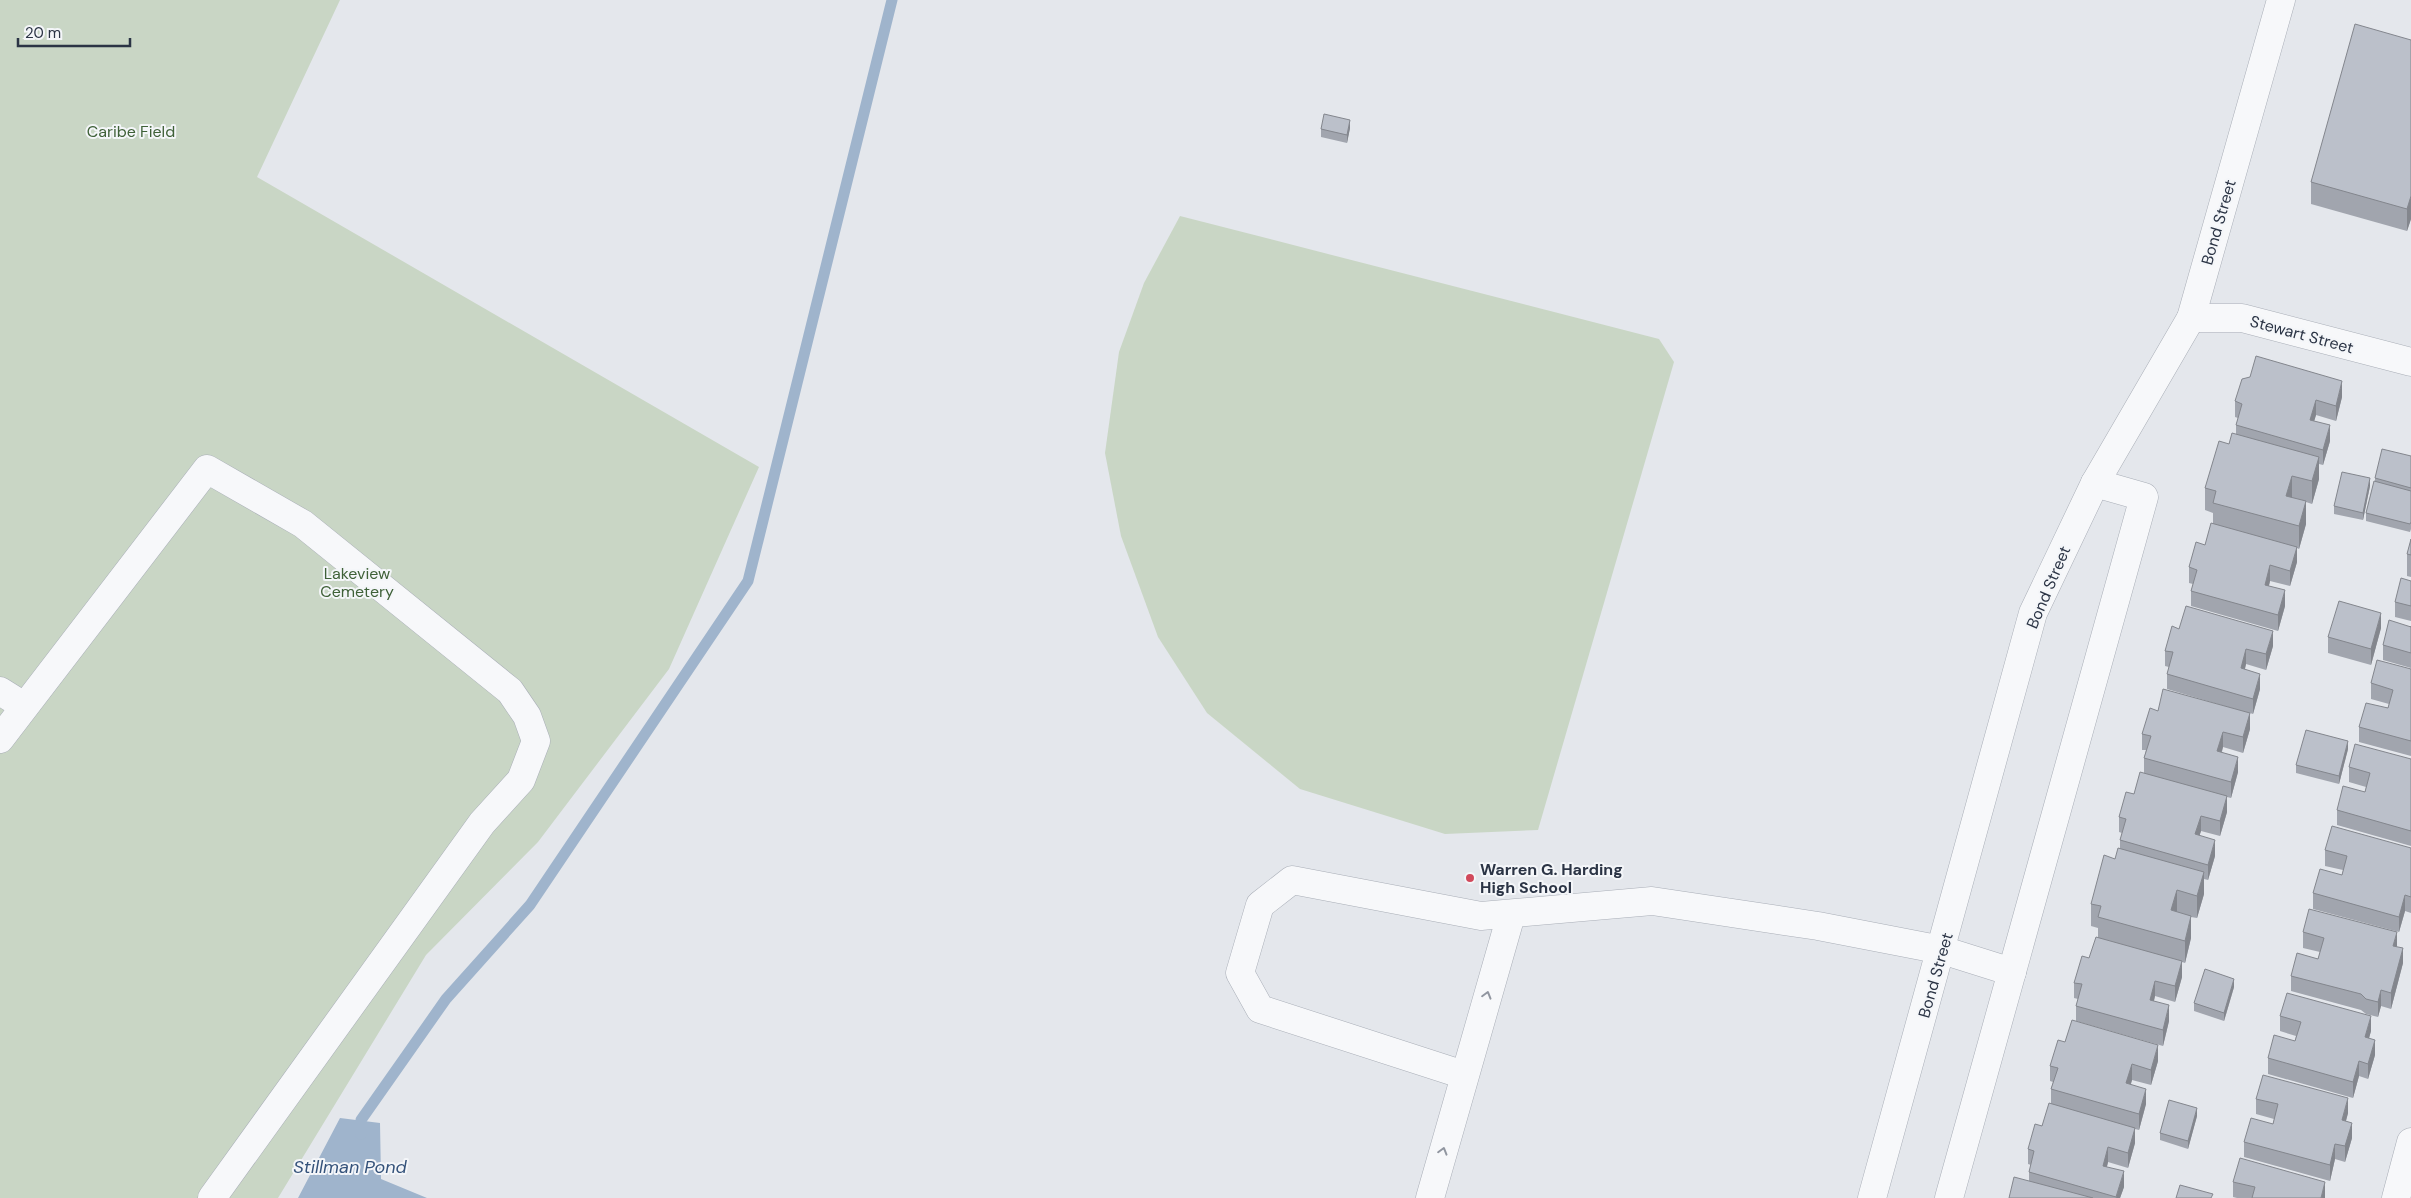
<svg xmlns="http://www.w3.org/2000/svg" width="2411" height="1198" viewBox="0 0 2411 1198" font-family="'DM Sans',sans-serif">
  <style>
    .green { fill: #c9d6c5 }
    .water { fill: #9fb4cc }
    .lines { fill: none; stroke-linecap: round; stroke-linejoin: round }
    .stream { stroke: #9fb4cc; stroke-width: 11 }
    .minor-casing { stroke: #a9aeb7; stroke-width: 29 }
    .minor { stroke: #f7f8fa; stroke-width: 28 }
    .wall { fill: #a1a5ae }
    .shaded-wall { fill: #83868d }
    .building { fill: #bbc0ca; stroke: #83868d }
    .oneway { stroke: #9196a0 }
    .poi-dot { fill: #d1495b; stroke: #f4f6f9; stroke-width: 2 }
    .labels { text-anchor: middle; stroke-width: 4; stroke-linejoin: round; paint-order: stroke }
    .park-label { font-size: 16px; fill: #3f6138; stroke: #f4f6f9 }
    .street-label { font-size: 16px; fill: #2b3445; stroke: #f4f6f9 }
    .poi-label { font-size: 16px; font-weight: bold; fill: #2b3445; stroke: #f4f6f9; text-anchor: start }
    .water-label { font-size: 18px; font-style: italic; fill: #34527a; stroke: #f4f6f9 }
  </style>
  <rect width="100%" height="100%" fill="#e4e7ec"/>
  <g class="green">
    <polygon points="0,0 340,0 257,177 759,467 669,669 538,842 426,955 278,1198 0,1198"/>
    <polygon points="1180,216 1659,339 1674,362 1538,830 1445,834 1300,789 1207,713 1158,637 1121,536 1105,453 1119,352 1144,283"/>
  </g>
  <polygon class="water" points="340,1118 380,1123 381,1179 427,1198 298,1198"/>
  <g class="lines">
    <polyline class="stream" points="361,1134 361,1120 446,999 530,905 748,581 892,0"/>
    <defs>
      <g id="minor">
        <polyline points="2191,318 2242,318 2411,362"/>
        <polyline points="0,691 24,706"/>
        <polyline points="0,739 207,469 303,524 510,691 527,716 536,741 521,780 482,823 212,1198"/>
        <polyline points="1464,1075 1260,1009 1240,973 1260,905 1292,880 1481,916 1652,901 1818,926 1942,950 2012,972"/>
        <polyline points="1430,1198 1511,915"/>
        <polyline points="1872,1198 2033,613 2095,483 2191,318 2281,0"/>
        <polyline points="1949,1198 2144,497 2095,483"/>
        <polyline points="2396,1198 2411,1142"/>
      </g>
    </defs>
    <use href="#minor" class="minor-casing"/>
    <use href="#minor" class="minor"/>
  </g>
  <g class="wall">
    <polygon points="2411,40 2411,219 2407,231 2311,204 2311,182"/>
    <polygon points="1350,128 1347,143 1321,137 1321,129"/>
    <polygon points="2342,397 2336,421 2316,415 2314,421 2330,441 2323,465 2319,464 2319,479 2312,504 2306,502 2306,524 2299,549 2297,548 2297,562 2290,586 2270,581 2269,586 2285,606 2278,631 2191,606 2191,591 2193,584 2189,583 2189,567 2205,545 2213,523 2213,513 2205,510 2205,488 2229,444 2236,434 2236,425 2238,418 2235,417 2235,401"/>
    <polygon points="2411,456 2411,529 2410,532 2366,521 2366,513 2375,481 2375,478"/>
    <polygon points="2370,486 2363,520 2334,514 2334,506"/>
    <polygon points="2411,539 2411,577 2407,576 2407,554"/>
    <polygon points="2411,581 2411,621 2395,617 2395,602"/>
    <polygon points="2411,626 2411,668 2383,660 2383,645"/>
    <polygon points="2381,628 2371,665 2328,653 2328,637"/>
    <polygon points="2179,629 2273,646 2266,670 2246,664 2245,669 2260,689 2253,714 2250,713 2250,729 2243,753 2223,747 2222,752 2238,772 2231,798 2227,797 2227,812 2220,836 2201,831 2199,836 2215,856 2208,880 2204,879 2204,894 2197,918 2191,917 2191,938 2185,963 2182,962 2182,977 2175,1002 2155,996 2154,1001 2169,1021 2163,1046 2076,1021 2076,1006 2078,999 2074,998 2074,983 2089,958 2098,938 2098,928 2091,926 2091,904 2115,859 2120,849 2120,840 2122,833 2119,832 2119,817 2134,794 2144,773 2144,758 2146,750 2142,750 2142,734 2158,711 2248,713 2167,689 2167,674 2169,667 2165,666 2165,651"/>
    <polygon points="2411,669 2411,756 2359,742 2359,727 2388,708 2389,704 2371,699 2371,683"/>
    <polygon points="2348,749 2339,784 2296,773 2296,765"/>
    <polygon points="2411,759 2411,846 2337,825 2337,810 2365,792 2366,787 2349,782 2349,767"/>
    <polygon points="2411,848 2411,913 2405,911 2399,932 2313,909 2313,893 2342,875 2343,870 2325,866 2325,850"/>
    <polygon points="2303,932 2397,947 2403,963 2391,1009 2381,1006 2378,1017 2366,1014 2361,1010 2291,991 2291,976 2318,959 2320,952 2303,948"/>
    <polygon points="2234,987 2224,1021 2194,1011 2194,1003"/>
    <polygon points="2280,1016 2371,1031 2369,1038 2375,1055 2368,1079 2359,1076 2353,1098 2268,1074 2268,1058 2295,1041 2296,1036 2280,1031"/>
    <polygon points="2158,1061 2151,1085 2132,1080 2131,1084 2146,1104 2139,1130 2135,1129 2135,1143 2128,1168 2108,1162 2107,1167 2124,1187 2120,1198 2009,1198 2029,1181 2029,1172 2031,1165 2028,1164 2028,1149 2042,1126 2051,1104 2051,1089 2053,1082 2050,1081 2050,1066"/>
    <polygon points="2256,1099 2348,1113 2346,1121 2352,1138 2345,1162 2335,1159 2330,1181 2244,1157 2244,1142 2273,1124 2274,1119 2256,1114"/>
    <polygon points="2197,1116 2188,1149 2160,1140 2160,1133"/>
    <polygon points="2233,1182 2325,1198 2237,1198 2233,1197"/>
  </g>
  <g class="shaded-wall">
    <polygon points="1350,120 1350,128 1347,143 1347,135"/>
    <polygon points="2411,196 2411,219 2407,231 2407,209"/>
    <polygon points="2342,381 2342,397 2336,421 2336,406"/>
    <polygon points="2316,400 2316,415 2310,435 2310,420"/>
    <polygon points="2330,425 2330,441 2323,465 2323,450"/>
    <polygon points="2319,457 2319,479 2312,504 2312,481"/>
    <polygon points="2292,476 2292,498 2286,496"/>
    <polygon points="2370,478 2370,486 2363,520 2363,513"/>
    <polygon points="2306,501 2306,524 2299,549 2299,526"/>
    <polygon points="2297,547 2297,562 2290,586 2290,571"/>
    <polygon points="2270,565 2270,581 2265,600 2265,585"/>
    <polygon points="2285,590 2285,606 2278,631 2278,615"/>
    <polygon points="2381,613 2381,628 2371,665 2371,649"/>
    <polygon points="2273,631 2273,646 2266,670 2266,654"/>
    <polygon points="2246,649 2246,664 2241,684 2241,668"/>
    <polygon points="2260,674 2260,689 2253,714 2253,699"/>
    <polygon points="2250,713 2250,729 2243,753 2243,737"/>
    <polygon points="2223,732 2223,747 2217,766 2217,751"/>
    <polygon points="2348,741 2348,749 2339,784 2339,776"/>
    <polygon points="2238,757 2238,772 2231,798 2231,782"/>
    <polygon points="2227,796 2227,812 2220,836 2220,821"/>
    <polygon points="2201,816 2201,831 2195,850 2195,834"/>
    <polygon points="2215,840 2215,856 2208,880 2208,865"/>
    <polygon points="2204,872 2204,894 2197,918 2197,896"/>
    <polygon points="2177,890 2177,913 2171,910"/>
    <polygon points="2405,895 2405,911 2399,932 2399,917"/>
    <polygon points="2191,916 2191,938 2185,963 2185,941"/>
    <polygon points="2397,932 2397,947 2393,946"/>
    <polygon points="2403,948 2403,963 2391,1009 2391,993"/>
    <polygon points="2182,961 2182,977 2175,1002 2175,986"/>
    <polygon points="2234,979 2234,987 2224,1021 2224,1013"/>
    <polygon points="2155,981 2155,996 2150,1016 2150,1000"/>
    <polygon points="2381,990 2381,1006 2378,1017 2378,1002"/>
    <polygon points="2169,1005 2169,1021 2163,1046 2163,1030"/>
    <polygon points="2371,1016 2371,1031 2365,1052 2365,1037"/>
    <polygon points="2375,1040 2375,1055 2368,1079 2368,1064"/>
    <polygon points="2158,1045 2158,1061 2151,1085 2151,1070"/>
    <polygon points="2359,1061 2359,1076 2353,1098 2353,1082"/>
    <polygon points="2132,1064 2132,1080 2126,1098 2126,1083"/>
    <polygon points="2146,1089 2146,1104 2139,1130 2139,1114"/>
    <polygon points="2348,1098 2348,1113 2342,1135 2342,1120"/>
    <polygon points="2197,1108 2197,1116 2188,1149 2188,1141"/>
    <polygon points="2352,1123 2352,1138 2345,1162 2345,1146"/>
    <polygon points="2135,1128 2135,1143 2128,1168 2128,1153"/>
    <polygon points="2335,1144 2335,1159 2330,1181 2330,1165"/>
    <polygon points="2108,1147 2108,1162 2103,1181 2103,1166"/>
    <polygon points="2124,1171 2124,1187 2120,1198 2116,1198"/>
    <polygon points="2325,1182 2325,1198 2321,1198"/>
  </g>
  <g class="building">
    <polygon points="2355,24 2411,40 2411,196 2407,209 2311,182"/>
    <polygon points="1324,114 1350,120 1347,135 1321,129"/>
    <polygon points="2256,356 2342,381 2336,406 2316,400 2310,420 2330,425 2323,450 2236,425 2242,404 2235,401 2242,379 2250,377"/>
    <polygon points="2232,433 2319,457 2312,481 2292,476 2286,496 2306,501 2299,526 2213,503 2216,491 2205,488 2219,441 2229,444"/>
    <polygon points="2382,449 2411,456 2411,488 2375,478"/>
    <polygon points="2342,472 2370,478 2363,513 2334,506"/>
    <polygon points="2374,481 2411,491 2411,522 2410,524 2366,513"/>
    <polygon points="2211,523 2297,547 2290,571 2270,565 2265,585 2285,590 2278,615 2191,591 2197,570 2189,567 2196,542 2205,545"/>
    <polygon points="2411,539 2411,555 2407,554"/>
    <polygon points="2401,578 2411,581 2411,606 2395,602"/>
    <polygon points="2339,601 2381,613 2371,649 2328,637"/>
    <polygon points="2186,606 2273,631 2266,654 2246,649 2241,668 2260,674 2253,699 2167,674 2173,652 2165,651 2172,626 2179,629"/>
    <polygon points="2389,620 2411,627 2411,626 2411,653 2383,645"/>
    <polygon points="2377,660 2411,669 2411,741 2359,727 2366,703 2388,708 2393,690 2371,683"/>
    <polygon points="2163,689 2250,713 2243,737 2223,732 2217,751 2238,757 2231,782 2144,758 2151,736 2142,734 2150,708 2158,711"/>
    <polygon points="2306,730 2348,741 2339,776 2296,765"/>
    <polygon points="2355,744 2411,759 2411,831 2337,810 2343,786 2365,792 2370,773 2349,767"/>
    <polygon points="2140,772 2227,796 2220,821 2201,816 2195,834 2215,840 2208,865 2120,840 2126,819 2119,817 2126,792 2134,794"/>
    <polygon points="2332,826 2411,848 2411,897 2405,895 2399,917 2313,893 2320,869 2342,875 2347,856 2325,850"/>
    <polygon points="2118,848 2204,872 2197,896 2177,890 2171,910 2191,916 2185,941 2098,917 2101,906 2091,904 2104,855 2115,859"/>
    <polygon points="2309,909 2397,932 2393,946 2403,948 2391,993 2381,990 2378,1002 2366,999 2361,994 2291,976 2297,953 2318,959 2324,938 2303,932"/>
    <polygon points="2096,937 2182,961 2175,986 2155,981 2150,1000 2169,1005 2163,1030 2076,1006 2082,984 2074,983 2082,956 2089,958"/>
    <polygon points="2205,969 2234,979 2224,1013 2194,1003"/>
    <polygon points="2287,993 2371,1016 2365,1037 2375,1040 2368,1064 2359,1061 2353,1082 2268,1058 2274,1035 2295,1041 2301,1022 2280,1016"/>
    <polygon points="2072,1020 2158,1045 2151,1070 2132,1064 2126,1083 2146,1089 2139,1114 2051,1089 2058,1068 2050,1066 2058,1040 2065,1042"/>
    <polygon points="2263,1075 2348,1098 2342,1120 2352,1123 2345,1146 2335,1144 2330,1165 2244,1142 2251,1118 2273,1124 2278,1104 2256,1099"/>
    <polygon points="2169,1100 2197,1108 2188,1141 2160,1133"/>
    <polygon points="2049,1103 2135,1128 2128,1153 2108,1147 2103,1166 2124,1171 2116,1197 2029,1172 2034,1151 2028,1149 2035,1124 2042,1126"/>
    <polygon points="2240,1158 2325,1182 2321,1198 2252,1198 2255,1187 2233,1182"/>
    <polygon points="2014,1177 2093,1198 2009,1198"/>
    <polygon points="2180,1185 2213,1194 2211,1198 2176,1198"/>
  </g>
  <defs><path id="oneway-chevron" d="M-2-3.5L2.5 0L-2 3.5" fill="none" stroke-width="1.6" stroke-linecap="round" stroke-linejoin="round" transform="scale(1.25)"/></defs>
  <g class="oneway">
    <use href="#oneway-chevron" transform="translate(1487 995) rotate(-74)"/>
    <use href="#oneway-chevron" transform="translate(1443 1151) rotate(-74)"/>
  </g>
  <circle class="poi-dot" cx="1470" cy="878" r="5"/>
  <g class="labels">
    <g class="park-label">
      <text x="131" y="137">Caribe Field</text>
      <text x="357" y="579">Lakeview<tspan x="357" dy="18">Cemetery</tspan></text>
    </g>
    <g class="street-label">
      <text transform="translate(2218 222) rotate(-74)" y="6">Bond Street</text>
      <text transform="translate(2302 334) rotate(15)" y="6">Stewart Street</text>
      <text transform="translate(2048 587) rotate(-67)" y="6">Bond Street</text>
      <text transform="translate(1935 975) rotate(-74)" y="6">Bond Street</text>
    </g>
    <g class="poi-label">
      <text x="1480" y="875">Warren G. Harding<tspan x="1480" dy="18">High School</tspan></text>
    </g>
    <g class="water-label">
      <text x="350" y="1173">Stillman Pond</text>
    </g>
  </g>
  <path d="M18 38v8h112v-8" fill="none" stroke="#2b3445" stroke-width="2.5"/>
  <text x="25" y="38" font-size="15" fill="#2b3445" stroke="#f4f6f9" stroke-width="4" paint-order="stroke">20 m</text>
</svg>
